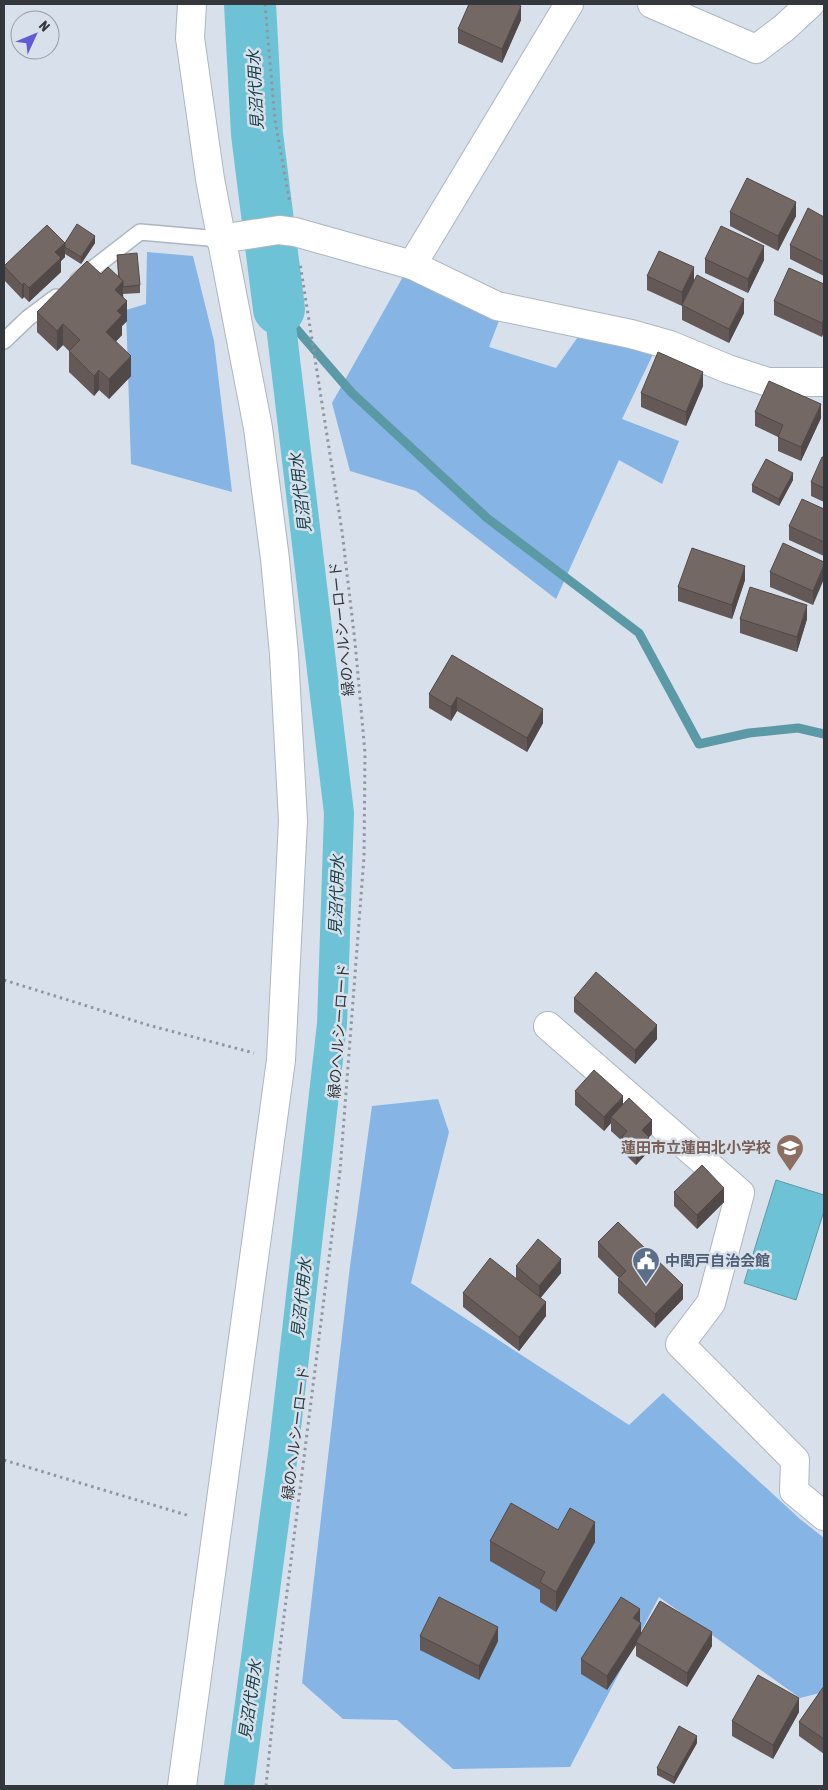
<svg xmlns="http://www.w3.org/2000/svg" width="828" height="1790" viewBox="0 0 828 1790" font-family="'Asap Condensed','Noto Sans JP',sans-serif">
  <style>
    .forest { fill: #85b4e5 }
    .water { fill: #6dc3d5; stroke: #5c99a7 }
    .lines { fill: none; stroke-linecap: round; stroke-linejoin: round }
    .stream { stroke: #5c99a7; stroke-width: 9 }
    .canal { stroke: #6dc3d5; stroke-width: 30 }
    .river { stroke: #6dc3d5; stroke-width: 52 }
    .lane-casing { stroke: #adb6bf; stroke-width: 18 }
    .street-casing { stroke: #adb6bf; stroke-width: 30 }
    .path { stroke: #90969d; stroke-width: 3; stroke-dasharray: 2.5 4; stroke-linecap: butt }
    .lane { stroke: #fff; stroke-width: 15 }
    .street { stroke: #fff; stroke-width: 28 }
    .wall { fill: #645957 }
    .shaded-wall { fill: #514947 }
    .building { fill: #746865; stroke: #514947 }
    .labels { text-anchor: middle; stroke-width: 5; stroke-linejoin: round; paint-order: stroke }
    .street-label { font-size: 15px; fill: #34373b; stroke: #d8e1eb }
    .education-label { font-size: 15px; font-weight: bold; fill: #785e54; stroke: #d8e1eb; text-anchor: end }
    .service-label { font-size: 15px; font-weight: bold; fill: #4e5e75; stroke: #d8e1eb; text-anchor: start }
    .water-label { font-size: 16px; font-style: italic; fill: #173f47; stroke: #d8e1eb }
  </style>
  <rect width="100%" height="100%" fill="#d8e1eb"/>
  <g class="forest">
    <polygon points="147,252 193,256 214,341 232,492 131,464 126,310 146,304"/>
    <polygon points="404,275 500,318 489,347 556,368 580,334 654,352 622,419 679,441 662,484 619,460 556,599 416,491 350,471 332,403"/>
    <polygon points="438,1099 449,1132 411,1283 629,1425 663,1393 800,1519 824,1538 824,1692 800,1698 659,1597 570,1767 453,1769 397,1720 343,1719 302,1683 350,1266 372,1106"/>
  </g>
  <polygon class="water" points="776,1180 824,1195 824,1211 796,1300 744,1283"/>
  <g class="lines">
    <polyline class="stream" points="279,309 352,393 487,518 639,633 699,744 749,733 798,728 824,734"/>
    <polyline class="canal" points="239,1786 283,1454 332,1024 339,813 279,309"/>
    <polyline class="river" points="250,4 257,134 279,309"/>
    <defs>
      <g id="lane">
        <polyline points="78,280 140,232 220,239"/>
        <polyline points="4,341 28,318 56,297"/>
      </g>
      <g id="street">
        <polyline points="652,4 756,49 784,28 810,4"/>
        <polyline points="220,239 279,230 295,232 412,265 497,306 631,334 670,345 728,369 768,382 824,382"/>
        <polyline points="412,265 569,4"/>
        <polyline points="548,1026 740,1193 711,1303 680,1344 795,1460 794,1491 824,1516"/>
        <polyline points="182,1786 281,1060 293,821 284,654 275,559 258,428 210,179 190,38 192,4"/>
      </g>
    </defs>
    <use href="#lane" class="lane-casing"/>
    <use href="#street" class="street-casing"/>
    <g class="path">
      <polyline points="265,4 275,120 290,204"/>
      <polyline points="4,980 148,1025 254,1053"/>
      <polyline points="4,1460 190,1516"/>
      <polyline points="266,1786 279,1656 340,1171 364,857 365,753 355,642 342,531 300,263"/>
    </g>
    <use href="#lane" class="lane"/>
    <use href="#street" class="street"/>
  </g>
  <g class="wall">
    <polygon points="521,20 502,63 458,43 458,29"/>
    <polygon points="730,212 796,216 778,251 730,226"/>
    <polygon points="824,217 824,276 790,259 790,245"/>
    <polygon points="65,243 95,243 81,264 65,254 65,257 61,261 61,272 29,302 24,297 22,299 4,280 4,266"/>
    <polygon points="117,255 140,285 140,293 123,294 127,321 122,326 122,335 116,341 131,376 109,399 99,390 94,396 69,372 69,351 63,345 57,351 37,332 37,312 118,276"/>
    <polygon points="705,259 764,260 748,293 705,273"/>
    <polygon points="647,276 694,281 682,306 647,290"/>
    <polygon points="824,284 822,337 774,315 774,301"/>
    <polygon points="682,305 744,313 729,343 682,320"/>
    <polygon points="703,386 686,426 641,407 641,393"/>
    <polygon points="755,412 821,418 801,461 778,451 778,437 755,426"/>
    <polygon points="824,457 824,502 811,496 811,482"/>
    <polygon points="793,480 779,506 752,492 752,485"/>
    <polygon points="824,509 824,556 789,540 789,526"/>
    <polygon points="824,562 813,605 770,587 770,572"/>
    <polygon points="745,580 732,619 678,601 678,587"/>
    <polygon points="740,619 807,619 797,652 740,633"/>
    <polygon points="452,655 543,723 527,752 457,711 451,721 429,708 429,694"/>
    <polygon points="574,998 657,1039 635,1064 574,1012"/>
    <polygon points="575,1091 623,1105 652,1134 649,1137 649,1151 636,1165 622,1151 622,1141 611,1131 611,1123 604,1131 575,1105"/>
    <polygon points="674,1192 724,1202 697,1229 674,1206"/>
    <polygon points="598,1242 683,1299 655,1328 618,1293 618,1279 619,1278 598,1257"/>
    <polygon points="516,1266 561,1273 540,1298 546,1316 519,1351 463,1307 463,1293 516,1278"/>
    <polygon points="558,1530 595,1542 556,1612 540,1602 540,1590 490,1561 490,1541"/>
    <polygon points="640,1622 641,1633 712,1646 687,1687 636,1656 636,1645 607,1690 581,1674 581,1659"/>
    <polygon points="420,1636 498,1641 479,1680 420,1650"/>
    <polygon points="824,1686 824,1754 799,1736 799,1722"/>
    <polygon points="799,1712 773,1759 732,1736 732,1721"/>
    <polygon points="697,1743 674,1784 657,1775 657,1768"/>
  </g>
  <g class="shaded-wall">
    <polygon points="521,6 521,20 502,63 502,49"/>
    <polygon points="796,202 796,216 778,251 778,236"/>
    <polygon points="95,236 95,243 81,264 81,257"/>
    <polygon points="65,243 65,257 61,261 61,272 29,302 29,288 55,252"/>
    <polygon points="764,246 764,260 748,293 748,279"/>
    <polygon points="694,267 694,281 682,306 682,292"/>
    <polygon points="123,281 123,302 115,290"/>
    <polygon points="24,283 24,297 22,299 22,285"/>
    <polygon points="744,299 744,313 729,343 729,329"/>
    <polygon points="127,301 127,321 122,326 122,335 106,352 106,332 117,311"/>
    <polygon points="824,318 824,332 822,337 822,323"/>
    <polygon points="63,324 63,345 57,351 57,331"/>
    <polygon points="131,356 131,376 109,399 109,379"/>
    <polygon points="99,370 99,390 94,396 94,376"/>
    <polygon points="703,372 703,386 686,426 686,412"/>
    <polygon points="821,404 821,418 801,461 801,447"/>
    <polygon points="793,473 793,480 779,506 779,499"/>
    <polygon points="824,565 824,579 813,605 813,591"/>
    <polygon points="745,566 745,580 732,619 732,605"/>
    <polygon points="807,605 807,619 797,652 797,637"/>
    <polygon points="457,697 457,711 451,721 451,707"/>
    <polygon points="543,709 543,723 527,752 527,738"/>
    <polygon points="657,1025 657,1039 635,1064 635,1050"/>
    <polygon points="623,1096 623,1110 611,1117 611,1123 604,1131 604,1117"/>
    <polygon points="652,1120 652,1134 642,1144 642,1130"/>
    <polygon points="649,1137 649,1151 636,1165 636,1151"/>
    <polygon points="724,1188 724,1202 697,1229 697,1215"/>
    <polygon points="561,1259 561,1273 539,1300 539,1286"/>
    <polygon points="683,1285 683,1299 655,1328 655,1314"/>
    <polygon points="546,1302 546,1316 519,1351 519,1337"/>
    <polygon points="595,1522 595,1542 556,1612 556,1592"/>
    <polygon points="640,1609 640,1623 633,1618"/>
    <polygon points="641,1623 641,1637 636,1642 636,1645 607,1690 607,1676"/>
    <polygon points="498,1627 498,1641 479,1680 479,1666"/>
    <polygon points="712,1632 712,1646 687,1687 687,1673"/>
    <polygon points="799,1698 799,1712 773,1759 773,1745"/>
    <polygon points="697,1736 697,1743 674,1784 674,1777"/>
  </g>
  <g class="building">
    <polygon points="469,4 517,4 521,6 502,49 458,29"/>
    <polygon points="747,178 796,202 778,236 730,212"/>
    <polygon points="808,208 824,217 824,262 790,245"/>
    <polygon points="77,224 95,236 81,257 65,247 65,243"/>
    <polygon points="47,225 65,243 55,252 61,258 29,288 24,283 22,285 4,266"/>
    <polygon points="721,226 764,246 748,279 705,259"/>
    <polygon points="659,251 694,267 682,292 647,276"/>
    <polygon points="137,253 140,285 123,287 123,281 119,277 117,255"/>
    <polygon points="87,261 101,274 108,267 123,281 115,290 127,301 117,311 122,315 106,332 131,356 109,379 99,370 94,376 69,351 80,340 63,324 57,331 37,312"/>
    <polygon points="789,268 824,284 824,318 822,323 774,301"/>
    <polygon points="697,275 744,299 729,329 682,305"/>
    <polygon points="658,352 703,372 686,412 641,393"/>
    <polygon points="769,381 821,404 801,447 778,437 783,425 755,412"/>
    <polygon points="822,457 824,457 824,488 811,482"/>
    <polygon points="766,459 793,473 779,499 752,485"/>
    <polygon points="802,499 824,509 824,542 789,526"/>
    <polygon points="783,543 824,562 824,565 813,591 770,572"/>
    <polygon points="692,548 745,566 732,605 678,587"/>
    <polygon points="750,587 807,605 797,637 740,619"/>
    <polygon points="452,655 543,709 527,738 457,697 451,707 429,694"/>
    <polygon points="596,972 657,1025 635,1050 574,998"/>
    <polygon points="594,1070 623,1096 604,1117 575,1091"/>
    <polygon points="629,1098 652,1120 642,1130 649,1137 636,1151 622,1137 627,1131 611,1117"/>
    <polygon points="702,1165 724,1188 697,1215 674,1192"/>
    <polygon points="618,1222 683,1285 655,1314 618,1279 626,1271 598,1242"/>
    <polygon points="538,1239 561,1259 539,1286 516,1266"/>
    <polygon points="490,1258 546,1302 519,1337 463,1293"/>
    <polygon points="511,1503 558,1530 570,1508 595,1522 556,1592 540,1582 545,1572 490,1541"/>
    <polygon points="439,1597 498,1627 479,1666 420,1636"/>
    <polygon points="621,1597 640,1609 633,1618 641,1623 607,1676 581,1659"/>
    <polygon points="660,1601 712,1632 687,1673 636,1642"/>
    <polygon points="758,1675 799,1698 773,1745 732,1721"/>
    <polygon points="824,1686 824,1739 799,1722"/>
    <polygon points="679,1726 697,1736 674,1777 657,1768"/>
  </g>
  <defs>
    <symbol id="school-pin" viewBox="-11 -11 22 30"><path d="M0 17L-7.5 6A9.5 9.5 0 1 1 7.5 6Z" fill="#8d6e63" stroke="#d8e1eb"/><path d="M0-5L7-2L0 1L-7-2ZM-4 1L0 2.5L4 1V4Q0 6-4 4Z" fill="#fff"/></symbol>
    <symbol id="civic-pin" viewBox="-11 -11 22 30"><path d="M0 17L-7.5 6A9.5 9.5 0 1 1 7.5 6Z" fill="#5c6f8a" stroke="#d8e1eb"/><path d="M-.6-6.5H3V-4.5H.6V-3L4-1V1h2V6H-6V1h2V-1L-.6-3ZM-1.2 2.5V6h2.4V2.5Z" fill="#fff"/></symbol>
  </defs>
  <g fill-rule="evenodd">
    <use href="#school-pin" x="774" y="1132" width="32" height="43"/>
    <use href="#civic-pin" x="630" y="1245" width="32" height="43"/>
  </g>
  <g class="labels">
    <g class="street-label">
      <text transform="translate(342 629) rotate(-96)" y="5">緑のヘルシーロード</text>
      <text transform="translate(339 1031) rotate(-86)" y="5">緑のヘルシーロード</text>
      <text transform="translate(296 1433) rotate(-83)" y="5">緑のヘルシーロード</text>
    </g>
    <g class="education-label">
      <text x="771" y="1153">蓮田市立蓮田北小学校</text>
    </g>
    <g class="service-label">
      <text x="665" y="1266">中閏戸自治会館</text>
    </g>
    <g class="water-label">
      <text transform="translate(255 90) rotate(-93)" y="6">見沼代用水</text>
      <text transform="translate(300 493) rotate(-97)" y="6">見沼代用水</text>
      <text transform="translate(336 895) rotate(-88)" y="6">見沼代用水</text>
      <text transform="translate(301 1298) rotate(-84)" y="6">見沼代用水</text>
      <text transform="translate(250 1700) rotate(-82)" y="6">見沼代用水</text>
    </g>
  </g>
  <rect width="828" height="1790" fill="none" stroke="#34373b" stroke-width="10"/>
  <g transform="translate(35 35) rotate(46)"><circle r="24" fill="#d8e1eb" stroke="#969da5"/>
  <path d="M0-4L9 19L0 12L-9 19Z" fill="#615cd5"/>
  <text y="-8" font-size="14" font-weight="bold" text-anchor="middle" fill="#34373b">N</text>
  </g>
</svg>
